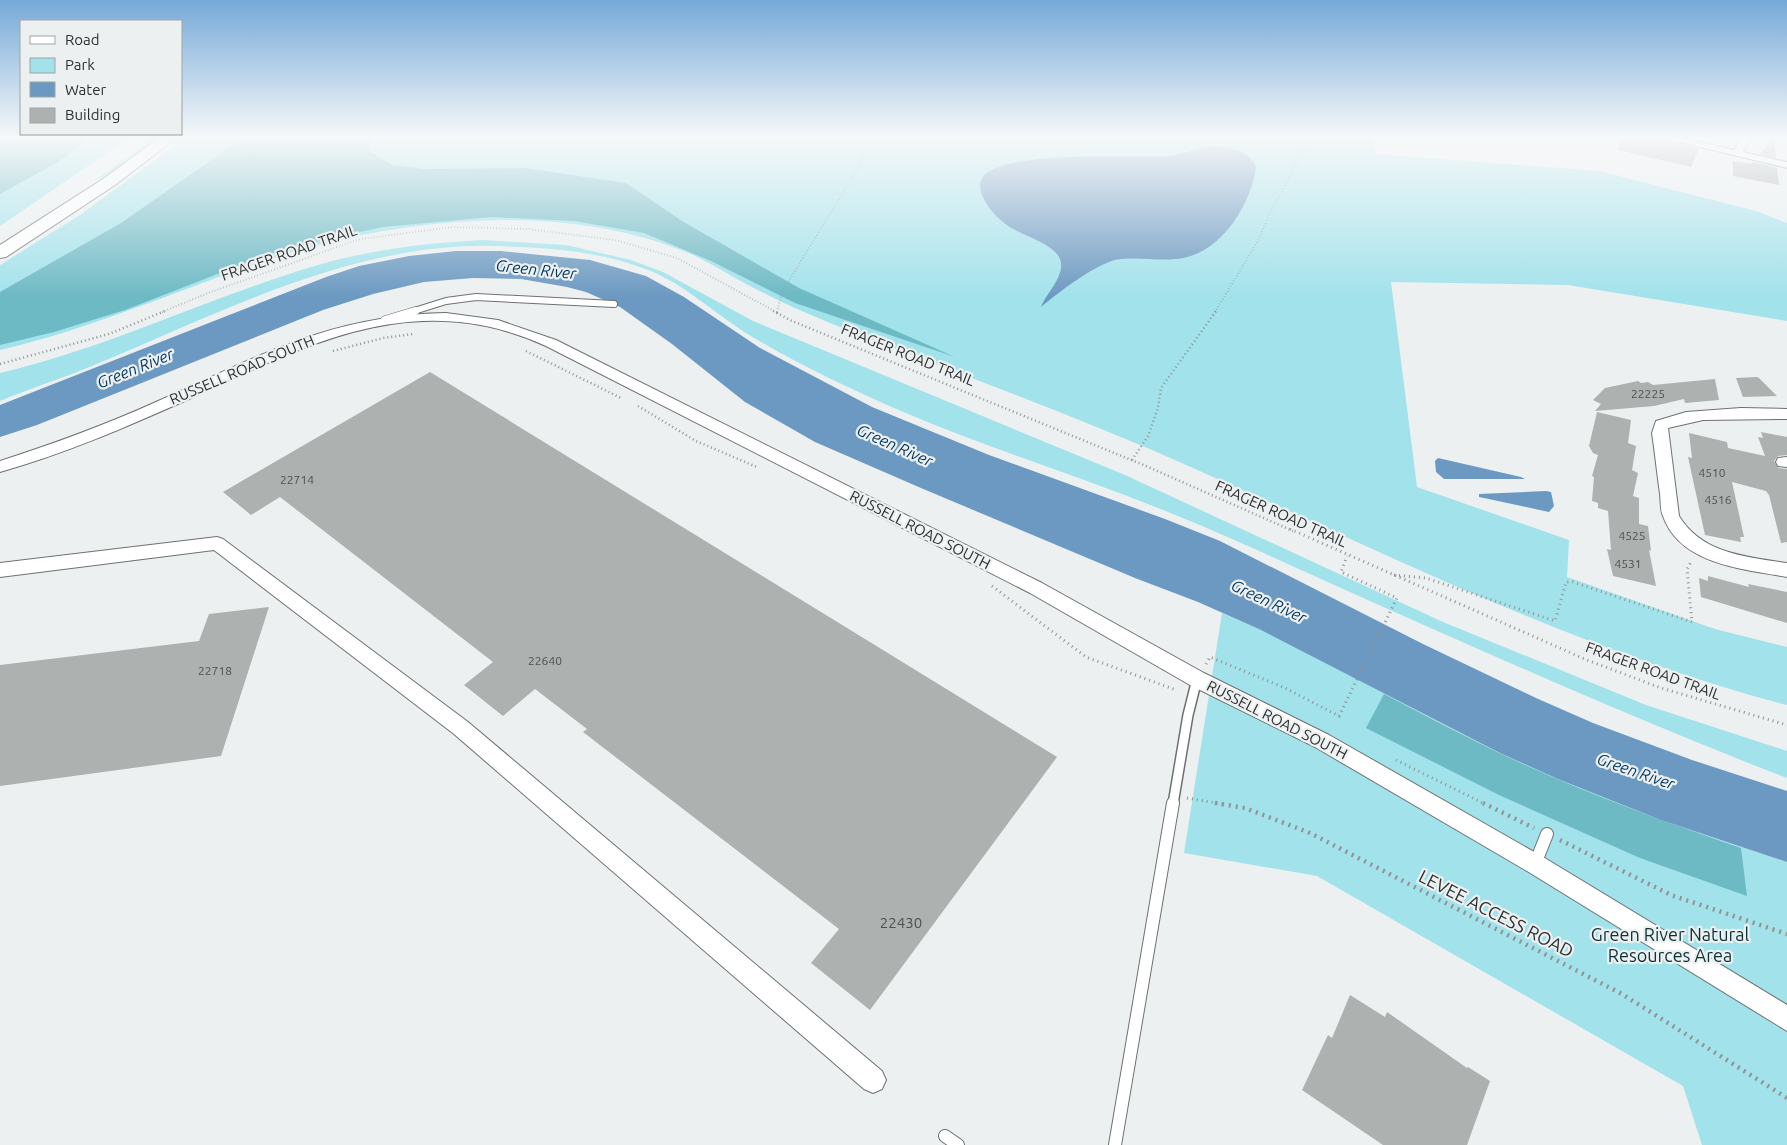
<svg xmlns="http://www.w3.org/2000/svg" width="1787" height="1145" viewBox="0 0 1787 1145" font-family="Ubuntu,sans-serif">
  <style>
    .green { fill: #a2e2eb }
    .forest { fill: #6db9c4 }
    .water { fill: #6c99c1 }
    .building { fill: #adb1b0 }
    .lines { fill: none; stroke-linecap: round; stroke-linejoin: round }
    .lane-far3-casing { stroke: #6e7172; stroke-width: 8 }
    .lane-far2-casing { stroke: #6e7172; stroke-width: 9 }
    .lane-far1-casing { stroke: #6e7172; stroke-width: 12 }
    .lane-casing { stroke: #6e7172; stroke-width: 14 }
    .street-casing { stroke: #6e7172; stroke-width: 2 }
    .secondary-casing { stroke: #6e7172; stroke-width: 2 }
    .path-far3 { stroke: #909394; stroke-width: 2; stroke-dasharray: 0.5 2.5; stroke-linecap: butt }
    .path-far2 { stroke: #909394; stroke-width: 2.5; stroke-dasharray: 1 3; stroke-linecap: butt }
    .path-far1 { stroke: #909394; stroke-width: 3; stroke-dasharray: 1 4; stroke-linecap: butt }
    .path { stroke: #909394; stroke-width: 4.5; stroke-dasharray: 2 5; stroke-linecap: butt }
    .lane-far3 { stroke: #fff; stroke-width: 6 }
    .lane-far2 { stroke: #fff; stroke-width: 8 }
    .lane-far1 { stroke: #fff; stroke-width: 9 }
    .lane { stroke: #fff; stroke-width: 12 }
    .street { fill: #fff; fill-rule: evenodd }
    .secondary { fill: #fff; fill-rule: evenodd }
    .labels { text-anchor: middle; stroke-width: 4.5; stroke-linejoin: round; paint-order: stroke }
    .number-label { font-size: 12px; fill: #4e5050 }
    .street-label { font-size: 15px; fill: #2e3030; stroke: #ecf0f1 }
    .near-number-label { font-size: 15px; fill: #4e5050 }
    .water-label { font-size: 16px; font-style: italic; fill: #00365c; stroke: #ecf0f1 }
    .near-street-label { font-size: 18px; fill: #2e3030; stroke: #ecf0f1 }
    .near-park-label { font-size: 18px; fill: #0d3338; stroke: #ecf0f1 }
  </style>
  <rect width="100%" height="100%" fill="#ecf0f1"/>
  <g class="green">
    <polygon points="0,136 132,136 0,226"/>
    <polygon points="155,136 161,136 105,176 93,182"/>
    <path d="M 188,136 L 1373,136 L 1375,154 L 1599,171 L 1756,211 L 1787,223 L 1787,321 L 1568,285 L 1391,282 L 1417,487 L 1569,540 L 1567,577 L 1715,629 L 1787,647 L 1787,705 C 1581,652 1387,554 1193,468 C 1074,415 951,371 830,323 C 806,313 782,303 760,291 C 737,280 716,266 693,255 C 635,230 569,220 506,220 C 423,221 341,235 262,262 C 175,291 91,329 0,350 L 0,265 L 80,215 Z"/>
    <path d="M 483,240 L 566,245 L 631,260 L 663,272 L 753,321 L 1125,475 L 1443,622 L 1646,705 L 1787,751 L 1787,778 C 1636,720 1489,654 1341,588 C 1285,563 1230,537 1173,514 C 1083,477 990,449 901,411 C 848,388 795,363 746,333 C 713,312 684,284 648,270 C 595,249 533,246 476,246 C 345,248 218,313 99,363 C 67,377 33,387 0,401 L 0,373 C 107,348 206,299 311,267 C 367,250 425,243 483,240 Z"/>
    <polygon points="1222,613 1261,630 1500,753 1661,820 1787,862 1787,1145 1702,1145 1683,1086 1317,876 1184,853"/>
  </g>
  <g class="forest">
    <polygon points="0,136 93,136 58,162 0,194"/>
    <polygon points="249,136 375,136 368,150 392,165 424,169 525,168 626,183 682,221 799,288 955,357 795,303 711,261 644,233 574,221 491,217 383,227 327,239 264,256 125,310 54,332 0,345 0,292 121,223 233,145"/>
    <path d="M 1384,694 C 1422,714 1460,734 1499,753 C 1577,790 1659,820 1741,848 L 1747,896 L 1640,858 L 1499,795 L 1366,728 Z"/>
  </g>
  <g class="water">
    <path d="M 1208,147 C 1225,146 1251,149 1256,168 C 1250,207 1219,256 1176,259 C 1156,261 1134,256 1115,260 C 1093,266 1059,292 1041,307 C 1046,294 1063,278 1061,263 C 1059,244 1021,236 1007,225 C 998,219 987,207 983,197 C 980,191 979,184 982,178 C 999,150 1135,158 1167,156 C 1181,155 1194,149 1208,147 Z"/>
    <polygon points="501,251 590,260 646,276 684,297 760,348 872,407 989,455 1165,519 1220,541 1423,644 1536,698 1593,723 1692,760 1787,791 1787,862 1661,820 1558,779 1500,753 1261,630 1198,602 1135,578 921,488 815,442 745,402 672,344 620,307 586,292 567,287 521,279 473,278 424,282 373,294 323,310 37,425 0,437 0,405 326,277 359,266 409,256 456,251"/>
    <polygon points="1438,458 1521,477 1525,479 1444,479 1436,472 1435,461"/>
    <polygon points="1546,491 1551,492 1554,506 1549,512 1484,498 1479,497 1479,494"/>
  </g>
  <g class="building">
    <polygon points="1623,136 1652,136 1699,149 1691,167 1618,150"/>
    <polygon points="1774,138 1776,158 1760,154"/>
    <polygon points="1733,161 1751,164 1753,162 1777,168 1779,185 1733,176"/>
    <polygon points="430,372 1057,757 870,1010 811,963 839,929 583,732 587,729 535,689 503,716 464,685 493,662 280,497 251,515 223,492"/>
    <polygon points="1757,377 1759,378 1777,396 1743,397 1736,378"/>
    <polygon points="1715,379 1719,400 1685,403 1684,399 1654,406 1595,411 1601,404 1593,400 1605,388 1638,381 1641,383 1648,382 1653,385"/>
    <polygon points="1597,412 1631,420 1628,443 1636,446 1632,470 1638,473 1633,496 1639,498 1639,524 1648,526 1651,551 1649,550 1656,586 1613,576 1607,549 1611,550 1608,511 1598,508 1598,503 1592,501 1594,477 1592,476 1598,455 1593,453 1589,446"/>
    <polygon points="1761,432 1787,437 1787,455 1778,456 1774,461 1778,468 1787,469 1787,542 1781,543 1769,495 1766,491 1732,482 1744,537 1740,537 1741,542 1705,535 1688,457 1692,458 1689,433 1727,442 1728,448 1765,456 1758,437 1763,438"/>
    <polygon points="1708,576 1749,587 1748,584 1787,592 1787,623 1701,597 1699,578 1708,581"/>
    <polygon points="269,607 221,756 0,786 0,665 199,641 209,614"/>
    <polygon points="1350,995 1385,1017 1387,1012 1467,1068 1468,1067 1490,1081 1467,1145 1383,1145 1302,1090 1328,1035 1332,1038"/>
  </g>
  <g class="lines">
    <defs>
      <polyline id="lane-far3" points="411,312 446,301 476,297 614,304"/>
      <polyline id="lane-far2" points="385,320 415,311"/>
      <polyline id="lane-far1" points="1173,804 1188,715 1197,679"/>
      <g id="lane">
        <polyline points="1535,864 1547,834"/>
        <polyline points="945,1136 958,1145"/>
        <polyline points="1115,1145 1173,803"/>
      </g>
      <g id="street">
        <polygon points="1654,136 1674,136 1734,150 1742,136 1753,136 1743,152 1787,162 1787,168"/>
        <path d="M 446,313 L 498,320 L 556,340 L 1042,583 L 1204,673 L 1329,735 L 1543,857 L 1787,1005 L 1787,1031 L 1527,871 L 1315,747 L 1190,685 L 1030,593 L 546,346 C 414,286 306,345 187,400 C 126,427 64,454 0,472 L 0,461 C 53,444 105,425 156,402 C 257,357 331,315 446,313 Z"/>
        <path d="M 1741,408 L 1787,409 L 1787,419 L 1703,420 L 1668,428 L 1679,516 C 1702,554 1747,557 1787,563 L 1787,577 C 1744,569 1680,565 1663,516 C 1660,510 1661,501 1660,494 C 1657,473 1655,453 1652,433 L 1656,421 L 1686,412 Z"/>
        <polygon points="1787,457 1787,467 1778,466 1776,462 1778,458"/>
        <polygon points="217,537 223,539 468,722 882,1071 886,1080 882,1089 873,1093 864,1089 454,734 214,550 0,577 0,563"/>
      </g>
      <polygon id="secondary" points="162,136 179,136 115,185 6,257 0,258 0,245 103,179"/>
    </defs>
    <use href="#lane-far3" class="lane-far3-casing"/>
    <use href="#lane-far2" class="lane-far2-casing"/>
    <use href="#lane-far1" class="lane-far1-casing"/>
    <use href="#lane" class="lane-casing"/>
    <use href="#street" class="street-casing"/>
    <use href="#secondary" class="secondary-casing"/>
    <g class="path-far3">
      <polyline points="162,312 208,293 360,239 453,227 527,229 615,240 677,258 776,312"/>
      <polyline points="777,312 782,292 857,170 871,136"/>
      <polyline points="1215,312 1259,239 1269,215 1305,148 1315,138 1325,136"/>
    </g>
    <g class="path-far2">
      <polyline points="773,311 792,321 1146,466 1293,531"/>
      <polyline points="777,313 778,311"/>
      <polyline points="333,351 383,338 413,334"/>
      <polyline points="526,351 621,398"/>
      <polyline points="0,364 109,334 165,311"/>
      <polyline points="638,406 696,441 757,467"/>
      <polyline points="1132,460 1148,436 1158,408 1161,388 1216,311"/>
    </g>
    <g class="path-far1">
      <polyline points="1290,529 1587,660 1661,688 1787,725"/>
      <polyline points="1394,575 1426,578 1555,621 1566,582 1573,582 1692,622 1687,569 1691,562"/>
      <polyline points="992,586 1086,657 1176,690"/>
      <polyline points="1206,664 1210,657 1285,688 1339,716 1397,598 1341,572 1347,556"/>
      <polyline points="1396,760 1485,804"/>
      <polyline points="1187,798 1222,804"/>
    </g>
    <g class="path">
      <polyline points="1215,803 1245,808 1310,833 1622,994 1787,1098"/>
      <polyline points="1483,803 1534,828"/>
      <polyline points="1560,840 1671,895 1787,934"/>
    </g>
    <use href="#lane-far3" class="lane-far3"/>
    <use href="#lane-far2" class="lane-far2"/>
    <use href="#lane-far1" class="lane-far1"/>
    <use href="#lane" class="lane"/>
    <use href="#street" class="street"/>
    <use href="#secondary" class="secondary"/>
  </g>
  <linearGradient id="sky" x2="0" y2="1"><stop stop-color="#76a9d8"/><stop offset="0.46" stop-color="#f6f8f9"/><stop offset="1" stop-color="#f6f8f9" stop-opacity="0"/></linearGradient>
  <rect width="1787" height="297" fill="url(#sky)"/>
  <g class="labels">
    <g class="number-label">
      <text x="1648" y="398">22225</text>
      <text x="1712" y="477">4510</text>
      <text x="297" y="484">22714</text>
      <text x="1718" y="504">4516</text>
      <text x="1632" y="540">4525</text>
      <text x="1628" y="568">4531</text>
      <text x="545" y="665">22640</text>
      <text x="215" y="675">22718</text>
    </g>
    <g class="street-label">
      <text transform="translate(289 253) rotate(-19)" y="5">FRAGER ROAD TRAIL</text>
      <text transform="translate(908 355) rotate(22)" y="5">FRAGER ROAD TRAIL</text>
      <text transform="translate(242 370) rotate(-23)" y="5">RUSSELL ROAD SOUTH</text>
      <text transform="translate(1281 514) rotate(24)" y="5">FRAGER ROAD TRAIL</text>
      <text transform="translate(920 530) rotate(27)" y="5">RUSSELL ROAD SOUTH</text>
      <text transform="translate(1653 671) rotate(20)" y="5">FRAGER ROAD TRAIL</text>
      <text transform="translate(1277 720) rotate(27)" y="5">RUSSELL ROAD SOUTH</text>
    </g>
    <g class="near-number-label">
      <text x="901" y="928">22430</text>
    </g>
    <g class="water-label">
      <text transform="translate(536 269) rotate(6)" y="6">Green River</text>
      <text transform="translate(135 368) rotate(-22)" y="6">Green River</text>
      <text transform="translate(895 445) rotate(24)" y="6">Green River</text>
      <text transform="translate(1269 601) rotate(25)" y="6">Green River</text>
      <text transform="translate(1636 771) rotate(19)" y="6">Green River</text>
    </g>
    <g class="near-street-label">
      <text transform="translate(1496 914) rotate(27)" y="6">LEVEE ACCESS ROAD</text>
    </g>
    <g class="near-park-label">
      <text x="1670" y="941">Green River Natural<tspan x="1670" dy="21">Resources Area</tspan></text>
    </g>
  </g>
  <rect x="20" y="20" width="162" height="115" fill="#ecf0f1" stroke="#a0a3a4"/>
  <rect x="30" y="36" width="25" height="8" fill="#ffffff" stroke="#a0a3a4"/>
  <text x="65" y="45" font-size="15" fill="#2e3030">Road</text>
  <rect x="30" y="58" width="25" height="15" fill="#a2e2eb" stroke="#a0a3a4"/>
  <text x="65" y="70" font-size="15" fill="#2e3030">Park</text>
  <rect x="30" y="82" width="25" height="15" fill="#6c99c1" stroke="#a0a3a4"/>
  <text x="65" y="95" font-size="15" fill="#2e3030">Water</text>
  <rect x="30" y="108" width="25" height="15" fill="#adb1b0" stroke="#a0a3a4"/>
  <text x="65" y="120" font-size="15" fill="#2e3030">Building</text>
</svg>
